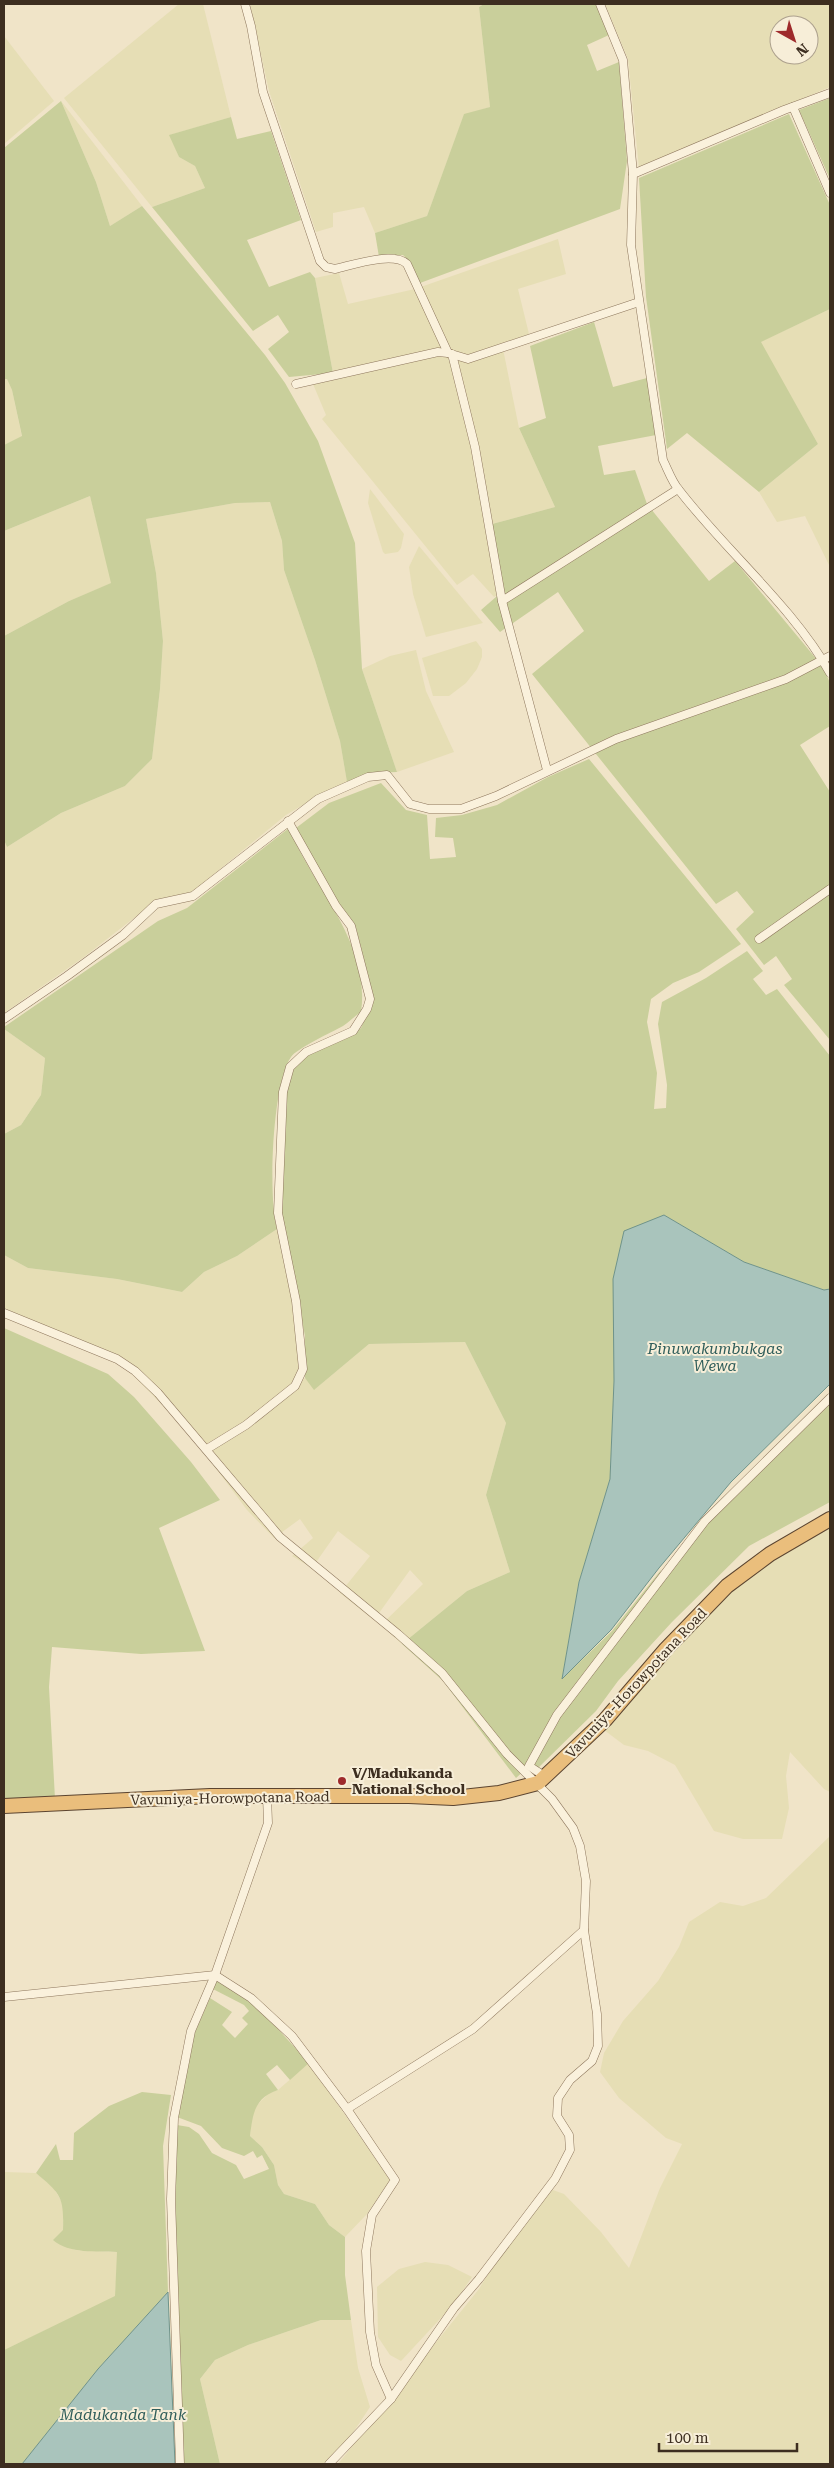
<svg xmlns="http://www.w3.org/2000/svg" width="834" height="2468" viewBox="0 0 834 2468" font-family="'Roboto Serif',serif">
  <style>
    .farmland { fill: #e6deb5; fill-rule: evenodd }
    .green { fill: #c9cf9b }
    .water { fill: #a9c4bc; stroke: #6f938a }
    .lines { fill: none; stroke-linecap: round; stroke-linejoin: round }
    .minor-casing { stroke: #8d765c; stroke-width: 9 }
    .trunk-casing { stroke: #5b4430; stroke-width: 16 }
    .minor { stroke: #faf1dc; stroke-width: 8 }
    .trunk { stroke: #eabe7c; stroke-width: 14 }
    .poi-dot { fill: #9e2a2b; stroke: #f7eed8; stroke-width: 2 }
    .labels { text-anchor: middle; stroke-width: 4; stroke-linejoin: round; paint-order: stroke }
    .street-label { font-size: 14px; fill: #3d2e20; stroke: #f7eed8 }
    .poi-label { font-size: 14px; font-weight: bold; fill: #3d2e20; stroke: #f7eed8; text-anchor: start }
    .water-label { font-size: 15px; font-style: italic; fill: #2f5d5a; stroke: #f7eed8 }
  </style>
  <rect width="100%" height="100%" fill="#f0e4c8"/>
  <g class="farmland">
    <polygon points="179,4 203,4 231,117 170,135 179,157 195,166 205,188 152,207 64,98"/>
    <polygon points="250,4 484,4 479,7 490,107 464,115 427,216 375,233 364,207 333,213 333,227 316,232 269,91"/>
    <path d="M 605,4 L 830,4 L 830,87 L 639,168 L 628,59 ZM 779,25 L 809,25 L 809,55 L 779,55 Z"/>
    <polygon points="4,36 54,101 4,144"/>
    <polygon points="61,101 142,206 110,226 96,182"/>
    <polygon points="558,239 566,274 518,289 529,334 502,344 519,428 555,507 492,524 504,590 494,597 473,574 457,585 322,419 326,415 313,384 337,379 333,373 315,278 339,273 348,304 415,289"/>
    <polygon points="830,309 830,567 805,516 777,522 759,492 818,444 760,342"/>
    <polygon points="7,378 12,390 22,437 4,445 4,379"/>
    <polygon points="370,489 404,534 401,548 398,552 385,554 383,552 368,503"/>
    <polygon points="90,496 112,583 69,601 4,636 4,531"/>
    <polygon points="270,502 282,541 284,570 315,660 340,741 347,782 318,796 286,815 192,892 157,900 84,957 4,1013 4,840 7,847 61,813 125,786 152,759 160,689 163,641 156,573 146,519 235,503"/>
    <polygon points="419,546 483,623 426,637 413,594 409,567"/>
    <polygon points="476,641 482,649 482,657 477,669 466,683 449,696 433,696 422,658"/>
    <polygon points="416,650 426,691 454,752 397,772 362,669 390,656"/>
    <polygon points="4,1029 45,1058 41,1095 21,1125 4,1134"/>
    <polygon points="277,1229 285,1254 300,1343 301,1369 291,1385 248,1421 199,1448 175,1418 130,1372 106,1356 4,1311 4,1255 28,1268 117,1279 182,1292 204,1272 237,1256"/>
    <polygon points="465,1342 506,1423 486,1495 510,1572 467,1591 402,1644 381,1625 423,1584 410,1570 374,1620 340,1593 370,1556 338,1531 312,1568 292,1556 313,1538 300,1519 274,1538 247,1510 206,1455 281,1400 305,1378 315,1389 369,1344"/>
    <polygon points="830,1525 830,1792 824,1789 790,1752 786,1776 789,1808 782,1839 743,1839 714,1831 675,1765 648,1751 624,1745 604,1730 602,1725 743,1573"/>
    <polygon points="830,1836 830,2464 338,2464 479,2289 494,2264 547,2191 553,2190 564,2194 601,2232 629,2268 660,2188 682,2144 666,2138 619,2098 600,2072 604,2053 623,2021 658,1981 679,1947 689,1922 720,1902 743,1906 766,1898"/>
    <polygon points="309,2063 390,2180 367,2214 345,2237 329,2225 315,2204 284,2194 278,2185 274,2165 262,2147 250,2136 253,2109 269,2093 278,2090"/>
    <polygon points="4,2172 36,2173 53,2187 63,2204 63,2230 74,2250 118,2252 115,2297 4,2350"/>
    <polygon points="425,2262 448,2265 472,2277 452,2306 401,2361 390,2355 378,2337 377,2287 399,2269"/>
    <polygon points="321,2320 351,2320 358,2368 370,2407 344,2446 326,2464 220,2464 200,2379 215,2360 248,2345"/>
  </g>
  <g class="green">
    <polygon points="484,4 596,4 609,35 587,45 597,71 619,62 627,161 620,209 420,283 410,262 403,255 379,257 375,233 427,216 464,114 490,107 479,7"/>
    <polygon points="830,98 830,179 799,110"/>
    <polygon points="61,101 96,182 110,226 142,206 265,355 285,383 318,441 355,543 362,669 397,772 374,773 347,782 340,741 315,660 284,570 282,541 270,502 235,503 146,519 156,573 163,641 160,689 152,759 125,786 61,813 7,847 4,840 4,636 69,601 111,583 90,496 4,531 4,445 22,436 12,390 7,379 4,379 4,148"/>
    <polygon points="789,114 830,205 830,309 761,342 818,444 759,492 687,433 667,449 646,297 639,178"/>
    <polygon points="231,117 237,139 271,131 301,220 247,240 269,287 310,272 315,278 333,373 289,377 268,349 289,332 278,315 253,331 152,207 205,188 195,166 179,157 169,135"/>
    <polygon points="594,322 613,387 647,378 656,435 598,446 604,475 635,470 647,504 709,581 735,561 823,667 830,683 830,726 800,745 830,792 830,1040 784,985 792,979 776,956 764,965 736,929 754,912 737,891 716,904 532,674 584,631 558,592 500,632 481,610 504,590 492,524 555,507 519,428 546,418 530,346"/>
    <polygon points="589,759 741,944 699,972 673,983 651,999 647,1022 657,1073 654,1109 666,1108 667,1085 658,1024 662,1002 706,978 747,951 763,971 753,979 766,995 777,989 830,1056 830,1289 824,1290 744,1262 664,1215 614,1381 610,1479 579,1582 562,1679 612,1631 661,1570 659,1579 572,1693 527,1768 516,1778 443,1681 402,1644 467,1591 510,1572 486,1495 506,1423 465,1342 369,1344 314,1390 305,1378 305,1336 281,1213 282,1150 287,1090 293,1070 304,1056 345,1039 361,1028 374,999 356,928 339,905 296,828 329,803 381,783 406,810 427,815 430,859 456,857 453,838 435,837 436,818 462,815 497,805 548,777"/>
    <path d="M 289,828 C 313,888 371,942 361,1012 C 355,1016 349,1022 343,1026 C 332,1032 296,1049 291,1057 C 272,1084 268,1198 277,1229 L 237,1256 L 204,1272 L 182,1292 L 117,1279 L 28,1268 L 4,1255 L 4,1134 L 21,1125 L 41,1095 L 45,1058 L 4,1029 L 4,1027 L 158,921 L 187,908 Z"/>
    <polygon points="4,1328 108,1374 134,1397 191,1462 220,1500 159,1528 205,1651 141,1654 52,1647 49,1687 55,1799 4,1800"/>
    <polygon points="830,1404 830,1502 749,1546 672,1622 618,1681 596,1711 537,1769 532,1765 560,1717 708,1523"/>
    <path d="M 215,1976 L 256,2005 L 309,2063 L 290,2080 L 277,2065 L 266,2074 L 278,2090 C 254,2098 253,2114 250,2136 L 262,2147 L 274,2165 L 278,2185 L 284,2194 L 315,2204 L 329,2225 L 345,2237 L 345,2275 L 351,2320 L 321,2320 L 248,2345 L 215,2360 L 200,2379 L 220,2464 L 183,2464 L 175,2229 L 177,2125 L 189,2127 L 199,2134 L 212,2153 L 236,2165 L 244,2179 L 269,2169 L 262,2155 L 257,2158 L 253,2151 L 244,2156 L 222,2148 L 201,2126 L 177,2117 L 193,2037 L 210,1998 L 232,2012 L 222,2025 L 235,2038 L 248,2024 L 242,2018 L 249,2011 L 244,2005 L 211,1988 Z"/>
    <path d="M 142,2092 L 171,2095 L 163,2146 L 168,2292 L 98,2369 L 22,2464 L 4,2464 L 4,2350 L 115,2296 L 117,2252 C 97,2251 69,2254 53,2240 L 63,2230 C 64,2197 61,2194 36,2173 L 56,2144 L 60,2160 L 73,2160 L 74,2133 L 109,2106 Z"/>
  </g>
  <g class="water">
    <polygon points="664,1215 744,1262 824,1290 830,1289 830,1384 731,1482 659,1568 611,1630 562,1679 579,1582 610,1479 614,1381 613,1279 624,1231"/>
    <polygon points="168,2292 175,2464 22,2464 98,2369"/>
  </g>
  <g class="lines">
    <defs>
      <g id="minor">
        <path d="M 245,4 L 251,26 L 263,92 L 320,261 L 326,267 L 335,269 C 353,265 393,251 407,264 L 448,353 L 468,359 L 639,302"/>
        <path d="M 600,4 L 623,60 L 633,174 L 631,245 L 663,460 C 668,470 672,482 679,490 C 725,550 794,608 830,673"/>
        <polyline points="793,107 830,193"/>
        <polyline points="633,174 784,110 830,93"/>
        <polyline points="452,354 475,447 502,601 547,770"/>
        <polyline points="296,384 438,352 448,353"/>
        <polyline points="502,601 678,489"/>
        <polyline points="759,939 830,889"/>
        <polyline points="4,1019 67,976 123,935 156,904 193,896 318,799 368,777 387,775 410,804 429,809 461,809 496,796 616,739 786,679 830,656"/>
        <polyline points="4,1313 117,1359 135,1371 158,1393 280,1537 398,1634 442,1673 507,1754 552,1799 573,1828 580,1846 586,1881 584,1930 597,2014 598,2046 592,2061 570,2080 558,2098 557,2116 569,2135 570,2150 555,2179 479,2279 454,2308 391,2399 329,2464"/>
        <polyline points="207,1449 246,1425 295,1386 303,1369 296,1301 278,1213 283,1092 290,1067 306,1052 353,1031 367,1009 370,999 351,926 336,906 288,821"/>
        <polyline points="546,1777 529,1766 557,1715 705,1521 830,1398"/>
        <polyline points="4,1997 215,1975 251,1998 292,2036 347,2109 395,2180 372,2215 366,2251 370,2332 376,2365 391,2399"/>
        <polyline points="347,2109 473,2029 584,1930"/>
        <polyline points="180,2464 171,2199 174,2118 191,2031 215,1975 268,1823 267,1796"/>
      </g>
      <polyline id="trunk" points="4,1806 210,1796 409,1796 453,1798 499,1793 538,1783 605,1720 666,1649 727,1586 770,1554 830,1519"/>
    </defs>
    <use href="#minor" class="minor-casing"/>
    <use href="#trunk" class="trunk-casing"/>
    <use href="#minor" class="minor"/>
    <use href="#trunk" class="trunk"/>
  </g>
  <circle class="poi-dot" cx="342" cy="1781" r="5"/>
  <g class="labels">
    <g class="street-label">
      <text transform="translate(636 1683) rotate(-47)" y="5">Vavuniya-Horowpotana Road</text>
      <text transform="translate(230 1798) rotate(-1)" y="5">Vavuniya-Horowpotana Road</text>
    </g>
    <g class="poi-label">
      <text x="352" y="1778">V/Madukanda<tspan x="352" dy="16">National School</tspan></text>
    </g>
    <g class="water-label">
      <text x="715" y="1354">Pinuwakumbukgas<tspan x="715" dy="17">Wewa</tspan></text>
      <text x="123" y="2420">Madukanda Tank</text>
    </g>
  </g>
  <rect width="834" height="2468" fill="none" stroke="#3d2e20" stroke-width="10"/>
  <g transform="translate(794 40) rotate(141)"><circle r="24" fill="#f7eed8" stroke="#ada18e"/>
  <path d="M0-4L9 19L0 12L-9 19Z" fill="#9e2a2b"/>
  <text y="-8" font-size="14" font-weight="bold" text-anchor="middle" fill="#3d2e20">N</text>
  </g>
  <path d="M659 2443v8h138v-8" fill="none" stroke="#3d2e20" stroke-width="2.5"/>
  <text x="666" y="2443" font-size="15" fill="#3d2e20" stroke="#f7eed8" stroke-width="4" paint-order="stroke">100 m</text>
</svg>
